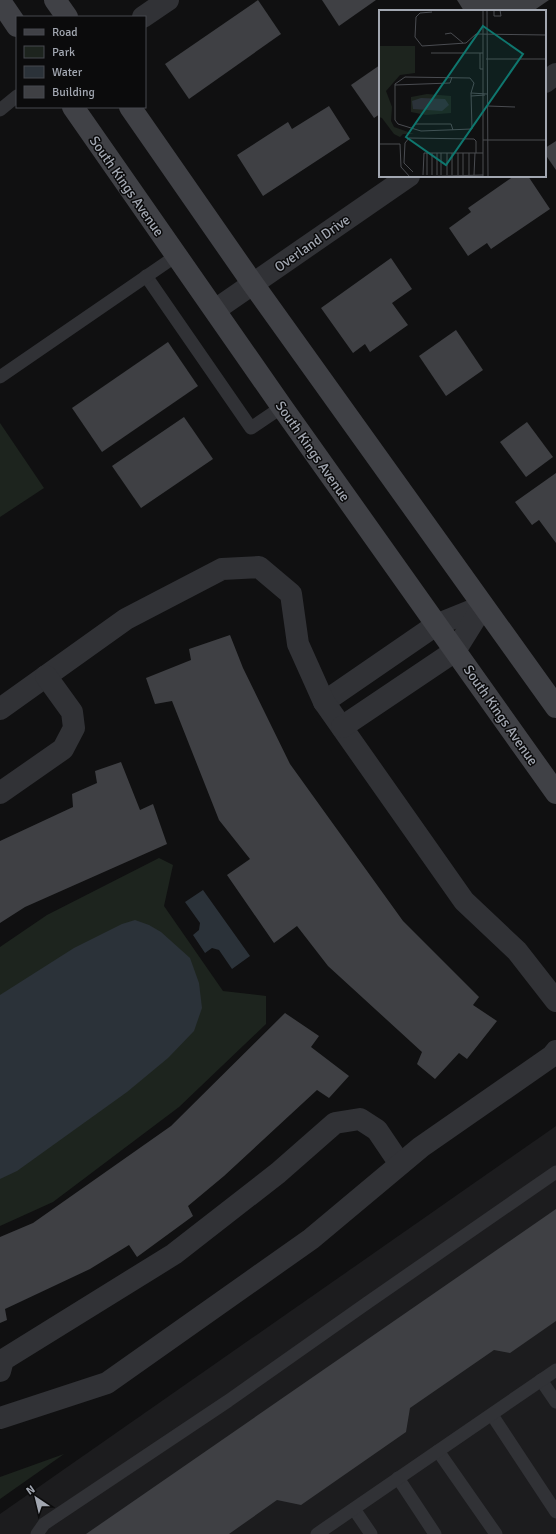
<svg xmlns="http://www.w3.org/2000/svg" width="556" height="1534" viewBox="0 0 556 1534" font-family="Signika,sans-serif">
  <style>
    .built { fill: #1c1c1e }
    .green { fill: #1d241e }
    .water { fill: #2b3239 }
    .building { fill: #3f4044 }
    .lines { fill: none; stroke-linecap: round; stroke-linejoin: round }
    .lane { stroke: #313236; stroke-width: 13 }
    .street { stroke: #313236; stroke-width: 22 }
    .secondary { stroke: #404146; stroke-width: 22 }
    .labels { text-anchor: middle; stroke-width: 3; stroke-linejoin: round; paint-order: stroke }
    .street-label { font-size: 14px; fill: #a2a7b1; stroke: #0b0b0c }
    .inset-road { fill: none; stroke: #4a4c51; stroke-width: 1 }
    .view { fill: #0f766e; fill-opacity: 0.15; stroke: #0f766e; stroke-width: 2 }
    .inset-edge { fill: none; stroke: #a2a7b1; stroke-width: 2 }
  </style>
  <rect width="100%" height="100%" fill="#101011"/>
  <polygon class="built" points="556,1126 556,1534 0,1534 0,1514"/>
  <g class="green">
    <polygon points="0,423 44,488 0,517"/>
    <polygon points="159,858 173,865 164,906 223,991 266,996 266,1024 179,1107 53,1202 0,1226 0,947 47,915"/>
    <polygon points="64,1454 0,1499 0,1477"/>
  </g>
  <g class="water">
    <polygon points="203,890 250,956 232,969 219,950 212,948 205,953 193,935 199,930 200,923 185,902"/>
    <polygon points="135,920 149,925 161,932 190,958 199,983 202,1008 194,1031 168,1058 127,1092 17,1171 0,1179 0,995 74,948 122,924"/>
  </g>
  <g class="building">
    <polygon points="258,0 281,34 189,99 165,64"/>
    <polygon points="322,0 376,0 339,26"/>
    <polygon points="457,0 549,0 533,11 464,11"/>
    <polygon points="380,65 380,114 374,118 351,85"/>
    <polygon points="329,106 350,139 263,196 237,155 288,122 292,129"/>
    <polygon points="556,141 556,170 545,154 545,148"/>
    <polygon points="514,176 528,176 550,209 491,249 487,243 468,256 449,228 471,212 468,208"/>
    <polygon points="391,258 412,289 392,303 408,325 370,352 365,344 353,353 321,308"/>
    <polygon points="456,330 483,370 446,396 419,356"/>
    <polygon points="168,342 198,386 102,452 72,408"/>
    <polygon points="184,417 213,459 141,508 112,466"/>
    <polygon points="527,422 553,457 526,477 500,442"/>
    <polygon points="556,473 556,543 539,520 532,525 515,502"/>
    <polygon points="230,635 243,668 290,764 403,921 479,997 473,1005 497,1021 467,1059 459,1053 435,1079 417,1064 422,1052 328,966 297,926 274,943 227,875 250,859 219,820 172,701 155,704 146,678 191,660 189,649"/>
    <polygon points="121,762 140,810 153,804 167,844 25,907 0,923 0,841 73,807 72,794 97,783 95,771"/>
    <polygon points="285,1013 319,1036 311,1047 349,1076 329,1098 317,1090 224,1176 188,1206 193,1216 137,1257 129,1245 90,1269 5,1309 7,1320 0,1323 0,1237 33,1223 171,1126"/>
    <polygon points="556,1209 556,1321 510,1353 494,1350 410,1408 406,1432 301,1505 277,1500 229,1534 86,1534"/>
  </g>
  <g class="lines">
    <g class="lane">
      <polyline points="0,110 17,96"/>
      <polyline points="146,276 251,428 282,407"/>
      <polyline points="0,377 176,256"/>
      <polyline points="541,1380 556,1402"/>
      <polyline points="492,1415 556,1512"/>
      <polyline points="438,1451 496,1534"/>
      <polyline points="398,1478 435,1534"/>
      <polyline points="354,1509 371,1534"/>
      <polyline points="37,1534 44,1524 228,1401 367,1303 556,1172"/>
      <polyline points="317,1534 556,1370"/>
    </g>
    <g class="street">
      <polyline points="143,17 168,0"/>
      <polyline points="545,82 556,74"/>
      <polyline points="215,310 409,176"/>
      <polyline points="324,702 436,625 483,606"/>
      <polyline points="0,709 126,619 222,569 259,567 291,594 298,644 324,702 464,901 517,951 556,1001"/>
      <polyline points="342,727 455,651 483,606"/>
      <polyline points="0,793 63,749 74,728 72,712 46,676"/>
      <polyline points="0,1371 3,1360 174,1254 278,1173 335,1123 360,1119 377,1130 400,1164"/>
      <polyline points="0,1418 107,1383 311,1239 421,1147 552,1056 556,1051"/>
    </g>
    <g class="secondary">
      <polyline points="55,0 67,17"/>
      <polyline points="0,1 17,26"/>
      <polyline points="73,107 282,407 556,793"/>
      <polyline points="130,107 253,284 556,707"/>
    </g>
  </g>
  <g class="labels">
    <g class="street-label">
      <text transform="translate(127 186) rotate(55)" y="5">South Kings Avenue</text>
      <text transform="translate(312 243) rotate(-35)" y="5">Overland Drive</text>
      <text transform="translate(313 451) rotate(55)" y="5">South Kings Avenue</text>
      <text transform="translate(501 715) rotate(55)" y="5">South Kings Avenue</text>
    </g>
  </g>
  <g transform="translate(379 10)">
    <rect width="167" height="167" fill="#101011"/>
    <path d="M 0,36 L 36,36 L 36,63 L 21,65 L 7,81 L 13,97 L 12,111 L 15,117 L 35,124 L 24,124 L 21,127 L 15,124 L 3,108 L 0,107 ZM 48,84 L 72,86 L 72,103 L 47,105 L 32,102 L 32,87 Z" fill="#1d241e"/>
    <path d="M 42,88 L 66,89 L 70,95 L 63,101 L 34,99 L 33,91 Z" fill="#2b3239"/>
    <path class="inset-road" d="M 108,0 L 109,167M 115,0 L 115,6 L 122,6 L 121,0M 53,2 L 41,3 L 37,7 L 36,27 L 43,36 L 87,33 L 97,24 L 167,25M 66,24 L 72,23 L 84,33M 52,43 L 104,43M 101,43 L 101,59 L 104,59M 107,49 L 167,49M 16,75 L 71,73 L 73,67M 92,83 L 93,119 L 42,121 L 19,114 L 16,110 L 16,74 L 26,67 L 91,68 L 95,73 L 92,83 L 108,84M 92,86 L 106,85M 109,96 L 136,97M 33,118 L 36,114 L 72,114 L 74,120M 104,130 L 167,130M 0,134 L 21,134 L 22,157 L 31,167M 62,143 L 62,165M 84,143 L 84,165M 34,162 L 25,153 L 26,133 L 30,128 L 95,129 L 97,131 L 97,143M 44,165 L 45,143 L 104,143M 48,165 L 48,143M 53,165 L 53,143M 58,165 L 58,143M 68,165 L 68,143M 73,165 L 73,143M 79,165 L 79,143M 90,165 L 90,143M 95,165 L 96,143M 34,167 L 104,165M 104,167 L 104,0"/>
    <path class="view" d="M 104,16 L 144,44 L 67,155 L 27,127 Z"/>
    <rect width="167" height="167" class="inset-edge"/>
  </g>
  <rect x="16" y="16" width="130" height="92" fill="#0b0b0c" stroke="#47494e"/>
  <rect x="24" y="29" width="20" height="6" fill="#404146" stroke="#47494e"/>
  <text x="52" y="36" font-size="12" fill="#a2a7b1">Road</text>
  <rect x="24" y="46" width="20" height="12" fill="#1d241e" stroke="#47494e"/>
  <text x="52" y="56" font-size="12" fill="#a2a7b1">Park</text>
  <rect x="24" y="66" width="20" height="12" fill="#2b3239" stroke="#47494e"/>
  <text x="52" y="76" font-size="12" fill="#a2a7b1">Water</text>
  <rect x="24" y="86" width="20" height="12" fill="#3f4044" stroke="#47494e"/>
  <text x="52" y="96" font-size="12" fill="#a2a7b1">Building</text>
  <g transform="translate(36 1498) rotate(325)" stroke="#0b0b0c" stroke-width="3" paint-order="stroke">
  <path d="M0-3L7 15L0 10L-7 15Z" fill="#a2a7b1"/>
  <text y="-6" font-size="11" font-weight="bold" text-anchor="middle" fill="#a2a7b1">N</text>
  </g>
</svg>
